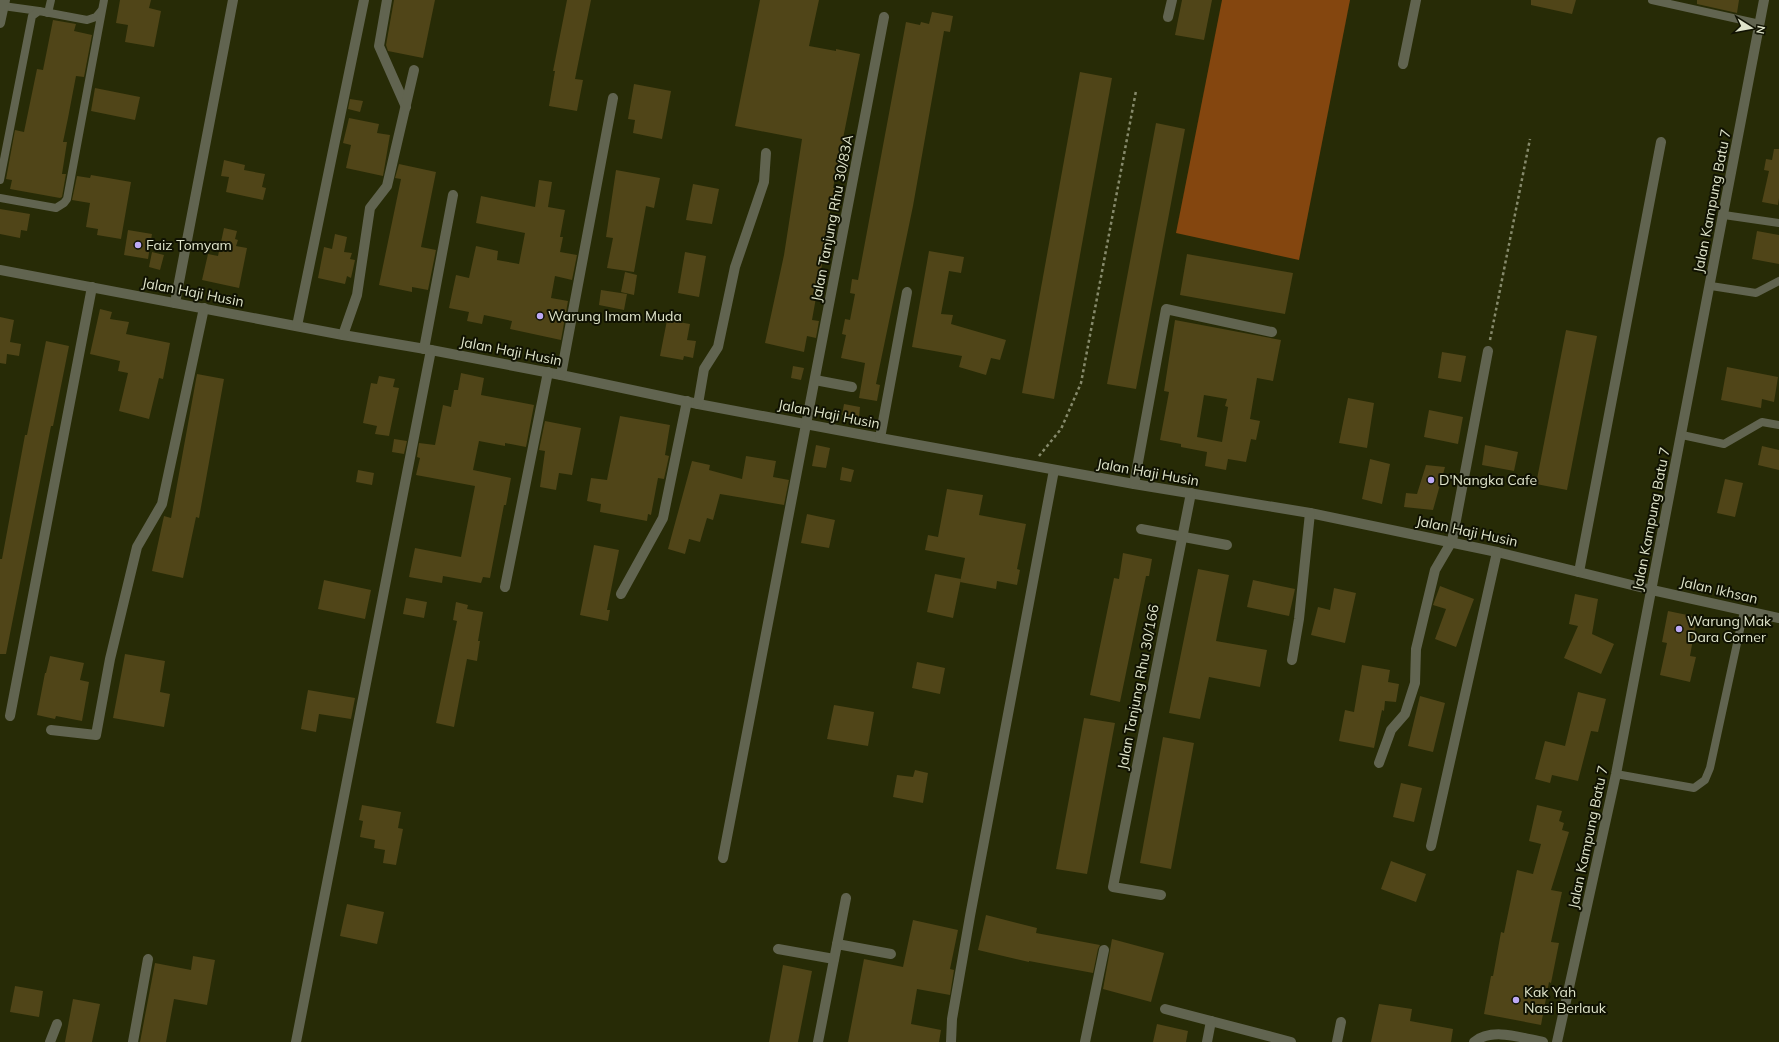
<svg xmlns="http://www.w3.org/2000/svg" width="1779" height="1042" viewBox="0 0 1779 1042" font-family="Mulish,sans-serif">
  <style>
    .forest { fill: #84460f }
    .building { fill: #504518; fill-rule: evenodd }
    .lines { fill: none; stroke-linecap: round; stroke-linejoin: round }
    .path { stroke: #868a6b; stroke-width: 2.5; stroke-dasharray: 3 3; stroke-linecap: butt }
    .service { stroke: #616450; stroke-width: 8 }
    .minor { stroke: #616450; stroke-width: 10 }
    .tertiary { stroke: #616450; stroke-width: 10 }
    .poi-dot { fill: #bda9f5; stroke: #101202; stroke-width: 1.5 }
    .labels { text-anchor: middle; stroke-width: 4; stroke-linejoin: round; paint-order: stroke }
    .street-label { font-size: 14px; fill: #dfe4ca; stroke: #101202 }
    .poi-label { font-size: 14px; fill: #dfe4ca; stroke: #101202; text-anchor: start }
  </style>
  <rect width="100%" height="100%" fill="#272b06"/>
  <polygon class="forest" points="1222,0 1350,0 1299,260 1176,233"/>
  <g class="building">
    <polygon points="120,0 151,0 149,8 161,11 154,47 125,42 128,25 116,23"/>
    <polygon points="394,0 435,0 423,58 388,51 386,45"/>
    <polygon points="567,0 591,0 575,79 583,80 577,111 549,106 555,71 553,71"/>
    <polygon points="760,0 819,0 809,46 836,51 836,49 860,54 833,188 835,188 826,231 828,231 812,320 819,321 816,338 807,336 804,352 765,343 784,255 802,139 735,126"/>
    <polygon points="1182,0 1212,0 1204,40 1175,35"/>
    <polygon points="1531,0 1576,0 1572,14 1531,5"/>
    <polygon points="1697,0 1739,0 1737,13 1697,4"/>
    <polygon points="932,12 953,16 950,32 944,31 913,206 876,384 880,385 877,401 859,398 865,363 841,358 846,335 842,334 845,319 850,320 855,294 850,293 852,279 858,280 906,22 920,25 921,22 929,24"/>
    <polygon points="53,20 76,24 74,31 92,35 84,77 76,76 68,118 63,142 67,142 62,174 66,174 62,197 60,198 10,189 12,180 6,179 15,130 24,132 37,69 43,70"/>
    <polygon points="1080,72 1112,78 1054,399 1022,393"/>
    <polygon points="634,84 671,91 662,139 633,133 635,120 628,119"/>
    <polygon points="95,88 140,97 135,120 91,111"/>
    <polygon points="350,99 363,101 360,112 348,109"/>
    <polygon points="349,118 379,124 377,133 390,135 383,176 346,168 351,145 343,143"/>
    <polygon points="1156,123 1185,129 1136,389 1107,384"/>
    <polygon points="1774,149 1779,149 1779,198 1778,205 1762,202 1769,171 1764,170 1766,159 1772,160"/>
    <polygon points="224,160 245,165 244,170 265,174 262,187 266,188 263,200 226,192 229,177 221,176"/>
    <polygon points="399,164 436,172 421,247 436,250 428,290 412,287 412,292 379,285 401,179 395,178"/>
    <polygon points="616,170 660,178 654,208 646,206 634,272 607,268 613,238 606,237"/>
    <polygon points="91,175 131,182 121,239 97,235 98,229 86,227 90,203 72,200 77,176 90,178"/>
    <polygon points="539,180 552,182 548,207 565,210 560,237 563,237 560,252 577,255 572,280 555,276 551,298 568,301 561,340 510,329 512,321 484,315 482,324 467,321 469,312 449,308 456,275 469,278 476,246 498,251 497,260 519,264 525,233 476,223 481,196 535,207"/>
    <polygon points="693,184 719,189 712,224 686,220"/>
    <polygon points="0,209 30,214 27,231 21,230 20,238 0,234"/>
    <polygon points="224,228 237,231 235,239 238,240 236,246 247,248 239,288 202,280 208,254 218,256"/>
    <polygon points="128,230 152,234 148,259 124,255"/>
    <polygon points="1757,231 1779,235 1779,264 1752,259"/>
    <polygon points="335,234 347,237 344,252 352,253 350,259 355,260 351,278 347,276 345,284 318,278 324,247 332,249"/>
    <polygon points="929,251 964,257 961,273 949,271 941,314 953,315 951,324 1006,340 1000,360 991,358 986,375 959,367 962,356 912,347"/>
    <polygon points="152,252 164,255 160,270 149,267"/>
    <polygon points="685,252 706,256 699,297 678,293"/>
    <polygon points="1187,254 1293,273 1285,314 1180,295"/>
    <polygon points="625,272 637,275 634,295 621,292"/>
    <polygon points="601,290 627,294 624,310 599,305"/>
    <polygon points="100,309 112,312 110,319 129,322 126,334 170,343 163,379 159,378 149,419 119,411 128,373 118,371 120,361 90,354"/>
    <polygon points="0,317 14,320 10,342 21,344 19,356 7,354 6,364 0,363"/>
    <polygon points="667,320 690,324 687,340 696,341 693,358 684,356 683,360 660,356"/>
    <path d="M 1175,320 L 1281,340 L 1273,381 L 1257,378 L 1250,419 L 1260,421 L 1256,440 L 1251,439 L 1246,462 L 1228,459 L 1226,470 L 1205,466 L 1207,452 L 1181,447 L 1181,444 L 1160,440 L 1169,392 L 1164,391 ZM 1204,395 L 1227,399 L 1225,406 L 1228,407 L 1222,442 L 1197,437 Z"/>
    <polygon points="1566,330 1597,336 1567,490 1536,484"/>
    <polygon points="46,341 69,346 53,426 51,426 6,654 0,654 0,559 2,559 25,435 27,435"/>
    <polygon points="1442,352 1466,356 1461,382 1438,378"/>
    <polygon points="793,366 804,368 801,380 791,378"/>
    <polygon points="1727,367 1778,377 1774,402 1762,399 1761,408 1721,400"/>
    <polygon points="461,373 484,378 481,395 534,405 526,447 505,443 505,446 479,441 473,470 511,478 506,505 504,505 490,578 483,577 481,583 443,576 442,583 409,577 415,548 461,557 475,486 416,475 420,458 417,457 419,443 435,445 443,405 451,407 454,390 458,390"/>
    <polygon points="197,374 224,379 199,518 196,517 183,578 152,571 164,516 171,518"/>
    <polygon points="379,376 395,379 393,387 399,388 389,436 375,434 377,426 363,423 371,383 377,384"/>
    <polygon points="1348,398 1374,403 1367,448 1339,443"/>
    <polygon points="844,404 860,407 859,418 842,415"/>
    <polygon points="1429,410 1463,417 1458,444 1424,437"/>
    <polygon points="620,416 670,425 665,455 669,456 664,479 658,478 651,515 648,514 647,521 600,512 601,504 587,501 591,478 607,480"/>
    <polygon points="545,421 581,428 572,475 559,473 556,490 540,487 545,451 539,450"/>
    <polygon points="394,439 407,441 404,454 392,452"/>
    <polygon points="816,445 830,448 826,468 812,466"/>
    <polygon points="1485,445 1518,452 1514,471 1482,465"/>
    <polygon points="1762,446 1779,450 1779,470 1758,465"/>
    <polygon points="746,456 776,461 773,477 789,480 784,505 720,494 713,520 707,518 700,542 689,539 685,554 668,549 692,461 710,465 709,470 742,479"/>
    <polygon points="1370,459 1390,464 1382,504 1362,499"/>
    <polygon points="1426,465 1445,467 1433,510 1404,507 1406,493 1417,494"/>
    <polygon points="842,467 854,470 851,482 840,480"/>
    <polygon points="358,470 374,473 372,485 356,482"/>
    <polygon points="1725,479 1743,483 1735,517 1717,513"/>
    <polygon points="947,489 983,495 979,515 1026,524 1017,569 1020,570 1017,585 997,581 996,589 960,582 965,558 925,550 928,535 938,537"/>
    <polygon points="807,514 835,520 829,548 801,543"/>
    <polygon points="594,545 619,550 607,610 610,610 608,621 580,615"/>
    <polygon points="1123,553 1152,559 1149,576 1146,576 1120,702 1090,695 1114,578 1119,579"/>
    <polygon points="1198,569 1229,575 1216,641 1267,650 1260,687 1209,677 1200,719 1169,713"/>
    <polygon points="935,574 961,579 953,618 927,612"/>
    <polygon points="324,580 371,590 365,619 318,609"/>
    <polygon points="1253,580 1295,589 1289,616 1247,607"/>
    <polygon points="1440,586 1474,599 1456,647 1435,639 1446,609 1433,605"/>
    <polygon points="1334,588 1356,593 1345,643 1311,635 1318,607 1330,610"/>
    <polygon points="1575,594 1598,599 1592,634 1614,644 1601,674 1564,658 1578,626 1569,624"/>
    <polygon points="406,598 427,602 424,618 403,614"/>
    <polygon points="456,602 468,605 467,609 483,612 478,641 480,641 477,661 467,659 454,727 436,723 457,621 453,620"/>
    <polygon points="1668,611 1697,617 1690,656 1696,657 1690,682 1660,675 1667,643 1662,642"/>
    <polygon points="125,654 165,661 160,692 170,694 164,727 113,718"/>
    <polygon points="50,656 84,663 80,680 89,682 82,721 56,716 55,719 37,715 45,673 46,673"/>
    <polygon points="917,662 945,668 940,694 912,688"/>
    <polygon points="1362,665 1390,670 1388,682 1399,684 1396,702 1385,701 1384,711 1382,710 1374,748 1339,741 1345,710 1354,712"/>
    <polygon points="308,690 355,698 351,719 319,714 316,732 301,729"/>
    <polygon points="1578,692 1606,699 1598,732 1591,731 1578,781 1552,775 1550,783 1535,779 1545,741 1565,746"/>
    <polygon points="1420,696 1445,703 1433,752 1408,746"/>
    <polygon points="834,705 874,712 868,746 827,739"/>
    <polygon points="1084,718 1115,723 1087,874 1056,869"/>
    <polygon points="1163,737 1194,743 1171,869 1140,863"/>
    <polygon points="915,770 928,773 923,803 893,797 897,775 913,777"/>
    <polygon points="1401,783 1422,788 1414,822 1393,817"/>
    <polygon points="362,805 401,812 398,828 403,829 396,865 383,863 385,850 374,848 375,840 360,837 363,821 359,820"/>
    <polygon points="1537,805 1562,811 1559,821 1564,823 1562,830 1569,832 1551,890 1562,892 1551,942 1559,943 1551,983 1549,982 1541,1025 1484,1014 1491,976 1493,976 1501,932 1504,933 1517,870 1533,874 1541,844 1529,841"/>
    <polygon points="1391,861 1426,874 1416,902 1381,889"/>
    <polygon points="347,904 384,912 377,944 340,936"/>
    <polygon points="986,915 1037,928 1036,933 1100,945 1098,949 1093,973 1029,961 1029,962 978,950"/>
    <polygon points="913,920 958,930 950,969 954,970 950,995 917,989 911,1024 941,1030 939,1042 848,1042 864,959 903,967"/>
    <polygon points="1112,939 1164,953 1151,1002 1103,989"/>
    <polygon points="193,956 215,960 207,1005 174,999 166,1042 140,1042 155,963 191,970"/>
    <polygon points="783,965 812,971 798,1042 769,1042"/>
    <polygon points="15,986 43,991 39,1017 10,1012"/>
    <polygon points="73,999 100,1004 92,1042 65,1042"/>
    <polygon points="1379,1004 1412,1009 1410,1021 1453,1029 1451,1042 1371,1042"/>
    <polygon points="1157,1024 1188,1031 1186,1042 1153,1042"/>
  </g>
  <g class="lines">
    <g class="path">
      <polyline points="1490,340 1530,139"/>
      <polyline points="1039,456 1061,429 1081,383 1136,91"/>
    </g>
    <g class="service">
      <polyline points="1652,0 1760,24"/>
      <polyline points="3,6 39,11"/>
      <polyline points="48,13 51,0"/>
      <polyline points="0,180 32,16 39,11 87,20 96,17 101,11"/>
      <polyline points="0,198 56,208 64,203 67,199 104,0"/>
      <polyline points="1724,215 1779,223"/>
      <polyline points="1711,286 1756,293 1779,281"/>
      <polyline points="1682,435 1724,444 1762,422 1779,425"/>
      <polyline points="1616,774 1694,788 1705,780 1710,768 1744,611"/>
    </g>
    <g class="minor">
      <polyline points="387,0 379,46 406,107"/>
      <polyline points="1168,17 1172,0"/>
      <polyline points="1403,64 1416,0"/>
      <polyline points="0,270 343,335 431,350 561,375 698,404 880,438 1134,484 1310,513 1497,552 1652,590 1779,618"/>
      <polyline points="175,303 233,0"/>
      <polyline points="297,326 364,0"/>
      <polyline points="343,335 357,295 370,208 387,186 414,70"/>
      <polyline points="424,349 453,195"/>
      <polyline points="561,375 613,98"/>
      <polyline points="815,380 852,387"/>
      <polyline points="698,404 704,369 718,347 735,267 764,182 766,153"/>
      <polyline points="880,438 907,292"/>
      <polyline points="1134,484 1166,309 1272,332"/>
      <polyline points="1141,529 1227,545"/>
      <polyline points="1579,572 1661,142"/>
      <polyline points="505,587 548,372"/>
      <polyline points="621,594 663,518 687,401"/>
      <polyline points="1292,660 1299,619 1310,513"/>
      <polyline points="10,716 92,287"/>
      <polyline points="51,730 96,735 110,659 137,547 162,504 204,308"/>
      <polyline points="1379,763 1391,730 1405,714 1415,683 1416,649 1435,570 1452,541 1488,351"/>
      <polyline points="1431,846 1497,552"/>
      <polyline points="723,858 884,17"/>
      <polyline points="1161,895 1113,887 1191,493"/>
      <polyline points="837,944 891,954"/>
      <polyline points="778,949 834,959"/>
      <polyline points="1165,1009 1291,1042"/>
      <polyline points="50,1042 57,1024"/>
      <polyline points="133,1042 148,959"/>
      <polyline points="296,1042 431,350"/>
      <polyline points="818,1042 846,898"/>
      <polyline points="951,1042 952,1019 970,916 1054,470"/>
      <polyline points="1085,1042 1104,950"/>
      <polyline points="1207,1042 1211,1021"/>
      <polyline points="1337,1042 1341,1022"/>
      <path d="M 1474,1042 C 1492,1027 1522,1038 1543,1042"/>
    </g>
    <g class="tertiary">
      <polyline points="0,23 5,0"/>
      <polyline points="1557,1042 1616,774 1764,0"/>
    </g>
  </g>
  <g class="poi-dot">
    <circle cx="138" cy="245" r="4"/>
    <circle cx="540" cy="316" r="4"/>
    <circle cx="1431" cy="480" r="4"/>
    <circle cx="1679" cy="629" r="4"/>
    <circle cx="1516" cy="1000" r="4"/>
  </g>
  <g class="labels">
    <g class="street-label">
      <text transform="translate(1712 201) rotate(-79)" y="5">Jalan Kampung Batu 7</text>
      <text transform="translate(832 218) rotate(-79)" y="5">Jalan Tanjung Rhu 30/83A</text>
      <text transform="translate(193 292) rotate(11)" y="5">Jalan Haji Husin</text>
      <text transform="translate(511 351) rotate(11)" y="5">Jalan Haji Husin</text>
      <text transform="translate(829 414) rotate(11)" y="5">Jalan Haji Husin</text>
      <text transform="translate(1148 472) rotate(10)" y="5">Jalan Haji Husin</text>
      <text transform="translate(1651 519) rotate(-79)" y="5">Jalan Kampung Batu 7</text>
      <text transform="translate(1467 531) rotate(12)" y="5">Jalan Haji Husin</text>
      <text transform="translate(1719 590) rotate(13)" y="5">Jalan Ikhsan</text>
      <text transform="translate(1138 687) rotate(-79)" y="5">Jalan Tanjung Rhu 30/166</text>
      <text transform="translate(1588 837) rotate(-78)" y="5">Jalan Kampung Batu 7</text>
    </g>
    <g class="poi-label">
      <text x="146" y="250">Faiz Tomyam</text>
      <text x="548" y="321">Warung Imam Muda</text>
      <text x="1439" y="485">D'Nangka Cafe</text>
      <text x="1687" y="626">Warung Mak<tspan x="1687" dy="16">Dara Corner</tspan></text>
      <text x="1524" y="997">Kak Yah<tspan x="1524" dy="16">Nasi Berlauk</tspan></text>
    </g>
  </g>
  <g transform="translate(1751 28) rotate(101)" stroke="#101202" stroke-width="3" paint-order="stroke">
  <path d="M0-3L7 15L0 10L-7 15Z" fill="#dfe4ca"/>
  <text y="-6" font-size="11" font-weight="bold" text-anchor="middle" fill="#dfe4ca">N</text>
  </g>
</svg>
